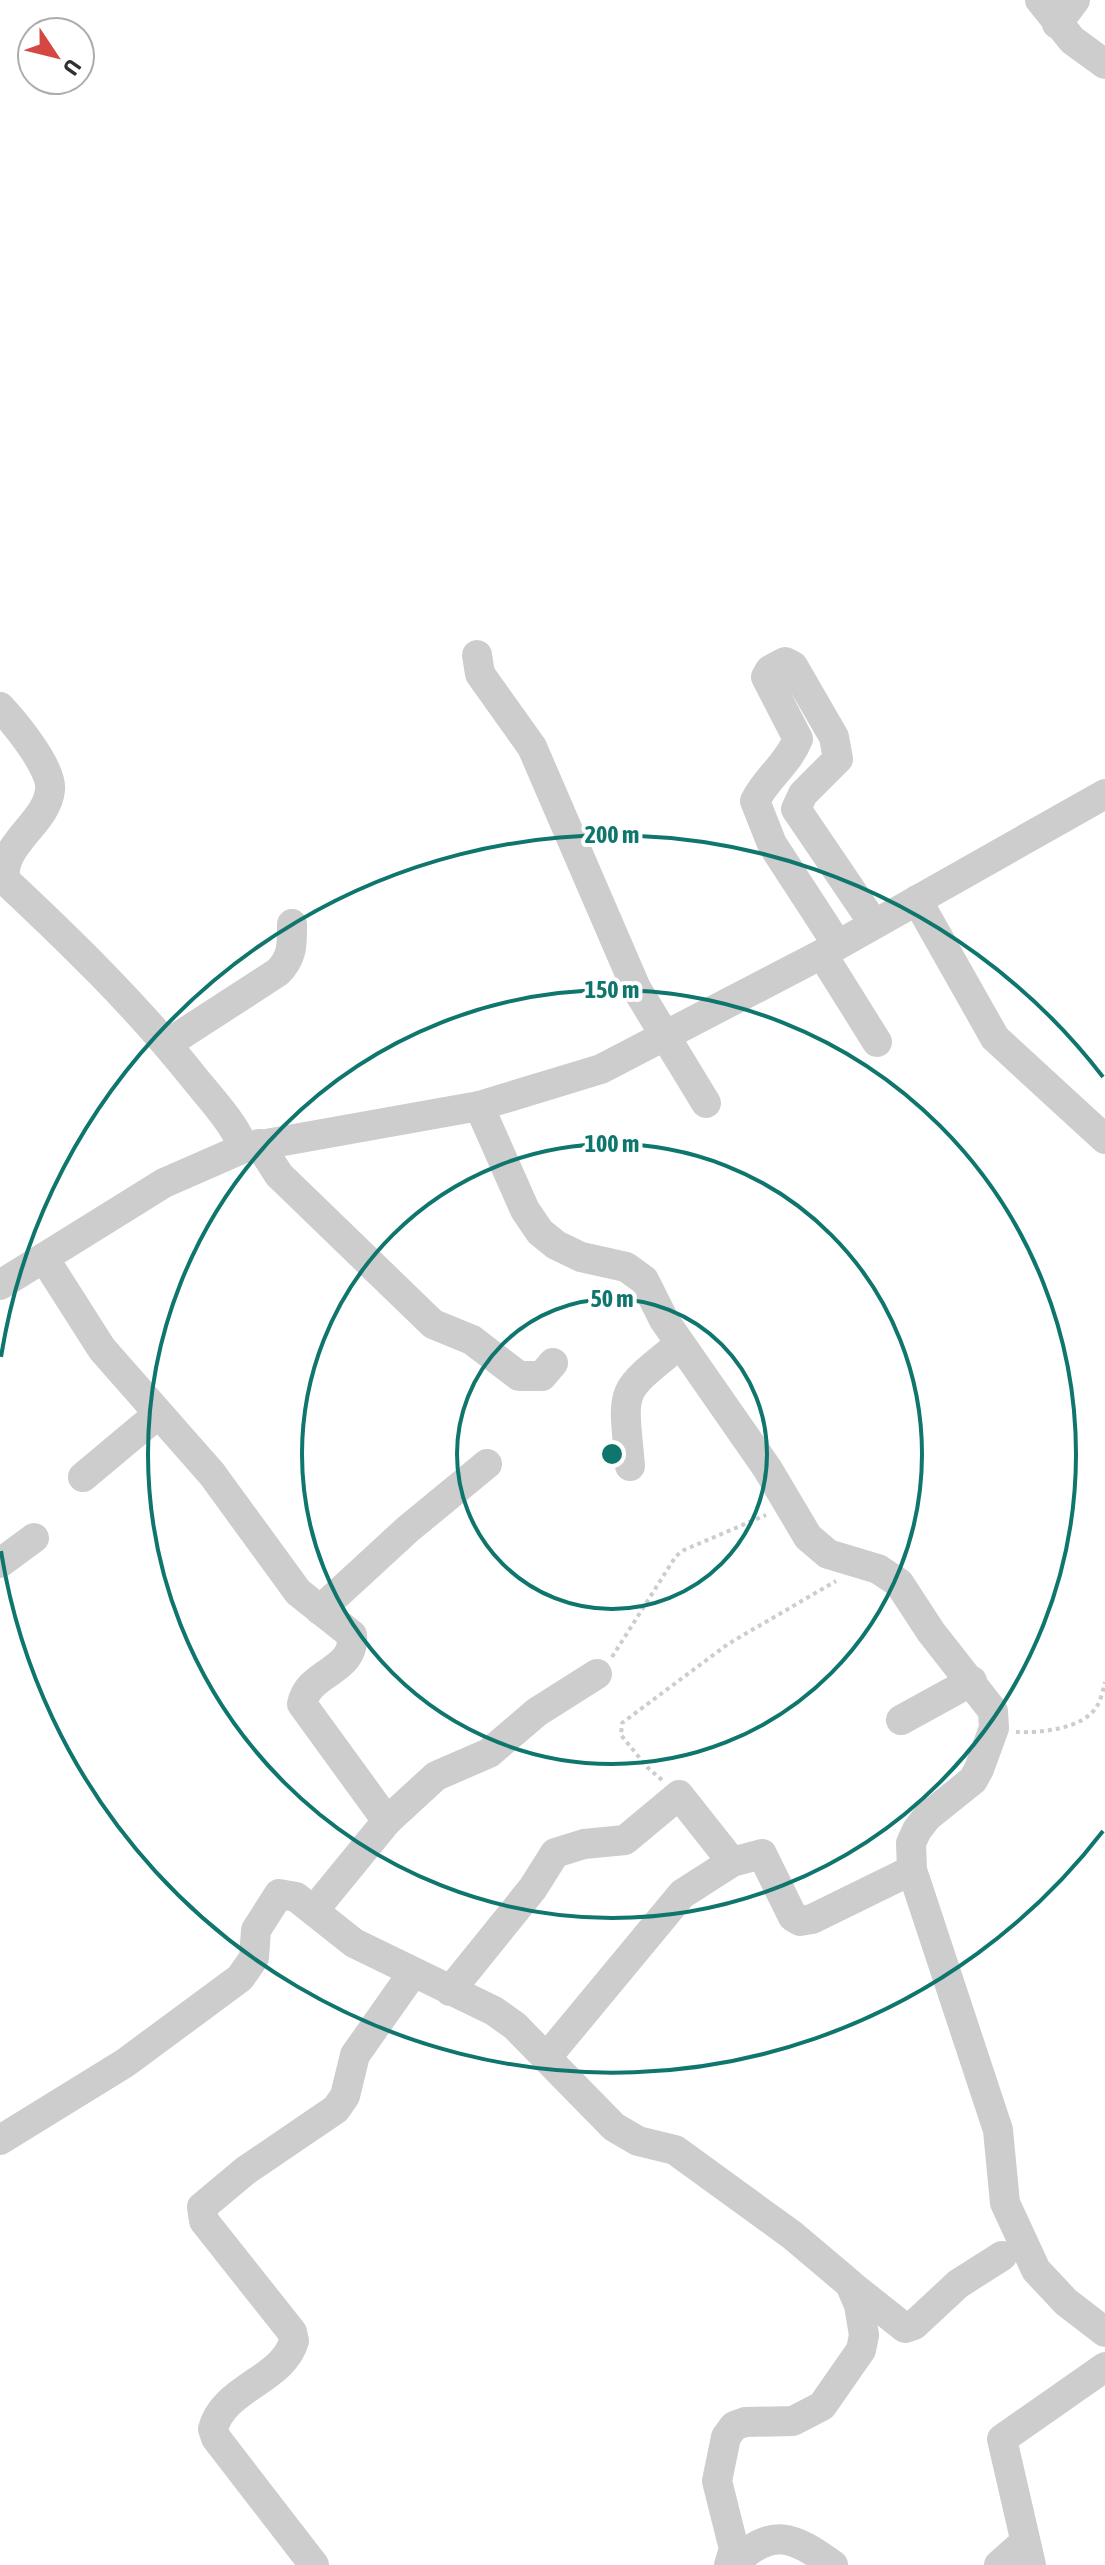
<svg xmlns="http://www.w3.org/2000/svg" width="1105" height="2565" viewBox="0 0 1105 2565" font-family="'Asap Condensed',sans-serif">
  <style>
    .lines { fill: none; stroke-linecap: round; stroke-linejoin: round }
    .path { stroke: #cdcdcd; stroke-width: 4; stroke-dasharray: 4 4; stroke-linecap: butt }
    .minor { stroke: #cdcdcd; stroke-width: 30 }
    .ring { fill: none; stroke: #0f766e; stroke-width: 4 }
    .centre { fill: #0f766e; stroke: #fff; stroke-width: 4 }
    .ring-label { font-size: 24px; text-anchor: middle; font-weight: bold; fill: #0f766e; stroke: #fff; stroke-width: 8; stroke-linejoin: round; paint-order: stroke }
  </style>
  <rect width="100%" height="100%" fill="#fff"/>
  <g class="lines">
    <g class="path">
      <polyline points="612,1657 676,1556 684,1550 766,1515"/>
      <path d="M 1016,1732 C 1040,1733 1084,1729 1097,1706 C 1101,1700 1103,1690 1105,1682"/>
      <polyline points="662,1780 647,1767 621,1735 622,1723 728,1644 836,1581"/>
    </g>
    <g class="minor">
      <polyline points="1040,0 1072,40 1105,64"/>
      <polyline points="1057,24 1075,0"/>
      <polyline points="477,655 480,674 532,747 636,988 706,1103"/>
      <path d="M 0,707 C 15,723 53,769 50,790 C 47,823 0,844 5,880 C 70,941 135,1004 191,1074 C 210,1098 232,1120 244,1148"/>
      <polyline points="917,900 995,1038 1105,1139"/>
      <path d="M 837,944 L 772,844 L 755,801 C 767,777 788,764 798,739 L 766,677 L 770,670 L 785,662 L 793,666 L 834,737 L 838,759 L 803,794 L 796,809 L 874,924"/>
      <polyline points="822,954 877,1042"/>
      <path d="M 167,1044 L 278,972 C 293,957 292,944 292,924"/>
      <polyline points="479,1106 525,1210 540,1232 556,1245 581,1257 626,1267 644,1280 664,1320 767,1468 808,1537 828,1554 878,1569 899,1583 931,1632 993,1711 994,1728 979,1769 973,1780 927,1817 917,1830 911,1843 912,1870 998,2130 1005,2203 1036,2270 1066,2302 1105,2332"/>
      <polyline points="259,1144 279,1175 433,1324 472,1340 519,1376 542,1376 553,1363"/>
      <path d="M 44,1258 L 102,1349 L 212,1474 L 298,1592 L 352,1635 C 356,1672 308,1671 302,1704 L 387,1821"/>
      <polyline points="0,1285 164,1183 244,1148 479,1106 601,1069 822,954 1105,794"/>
      <path d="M 630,1466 C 623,1386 617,1395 680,1344"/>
      <polyline points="83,1477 157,1415"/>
      <polyline points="0,1563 34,1538"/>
      <polyline points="320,1610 408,1529 487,1464"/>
      <polyline points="901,1720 972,1681"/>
      <polyline points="315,1909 387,1821 436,1776 489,1753 537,1712 597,1674"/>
      <polyline points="450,1991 533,1888 555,1853 584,1844 625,1840 679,1795 732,1862"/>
      <polyline points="547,2057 682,1894 732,1862 762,1854 793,1917 800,1921 812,1919 912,1870"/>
      <polyline points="0,2140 125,2063 240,1978 254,1958 256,1930 279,1894 296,1897 354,1943 494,2011 515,2026 614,2127 638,2141 675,2150 792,2235 850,2284 859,2305 864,2335 861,2350 822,2406 793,2421 745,2422 734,2426 726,2437 717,2481 734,2549 729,2565"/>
      <polyline points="852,2286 905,2328 914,2325 958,2284 1002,2256"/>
      <path d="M 314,2565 L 216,2438 L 213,2429 C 223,2388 283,2380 294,2341 L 292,2332 L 204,2221 L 202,2207 L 245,2171 L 336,2109 L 345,2096 L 355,2055 L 412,1974"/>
      <path d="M 733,2565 C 771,2526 793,2536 833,2565"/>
      <polyline points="999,2565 1025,2542"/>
      <polyline points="1031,2565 1002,2439 1105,2367"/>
    </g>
  </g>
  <g class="ring">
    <circle cx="612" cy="1454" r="155"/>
    <circle cx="612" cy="1454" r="310"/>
    <circle cx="612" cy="1454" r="464"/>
    <path d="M1103 1831A619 619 0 0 1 1 1551M1 1357A619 619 0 0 1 1103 1077"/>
  </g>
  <circle cx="612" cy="1454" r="12" class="centre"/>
  <g class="ring-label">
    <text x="612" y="843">200 m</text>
    <text x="612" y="998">150 m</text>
    <text x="612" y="1152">100 m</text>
    <text x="612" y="1307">50 m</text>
  </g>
  <g transform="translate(56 56) rotate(125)"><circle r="38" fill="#ffffff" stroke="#acacac" stroke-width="2"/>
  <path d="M0-6L14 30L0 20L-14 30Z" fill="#d64643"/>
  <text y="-12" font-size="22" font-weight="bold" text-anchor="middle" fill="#303030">U</text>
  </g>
</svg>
